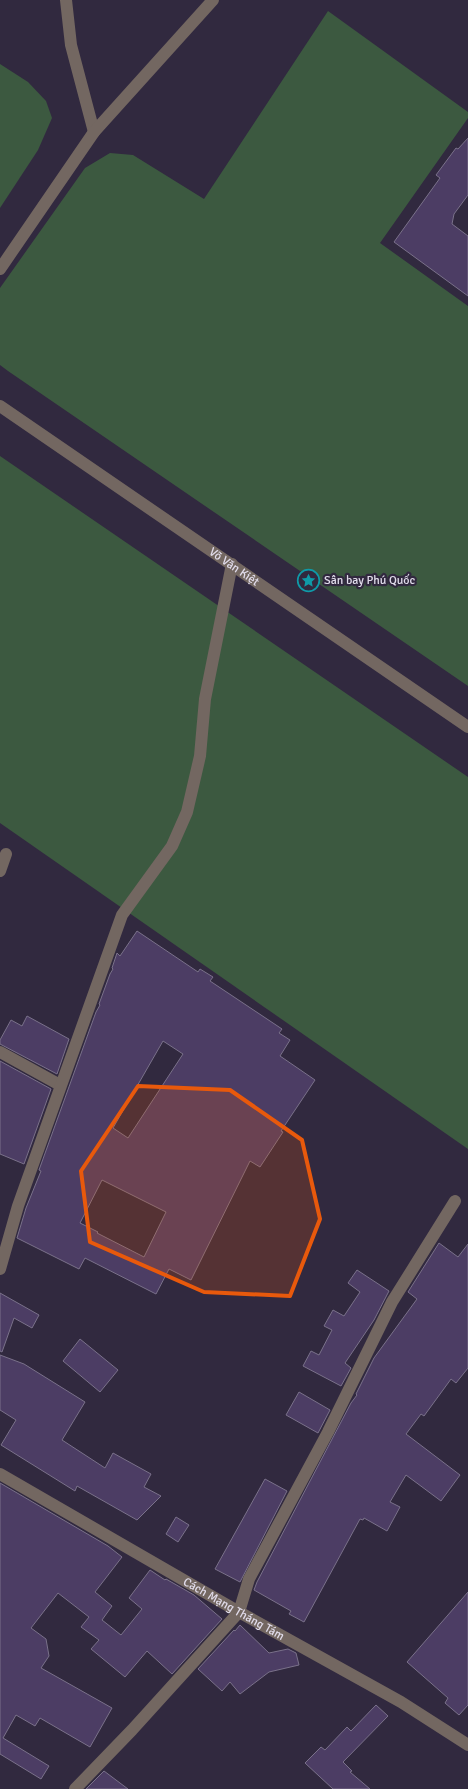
<svg xmlns="http://www.w3.org/2000/svg" width="468" height="1789" viewBox="0 0 468 1789" font-family="Signika,sans-serif">
  <style>
    .green { fill: #3c5940 }
    .building { fill: #4c3d64; stroke: #7a718a; fill-rule: evenodd }
    .lines { fill: none; stroke-linecap: round; stroke-linejoin: round }
    .minor { stroke: #736761; stroke-width: 12 }
    .marked { fill: #e8590c; fill-opacity: 0.2; stroke: #e8590c; stroke-width: 4; stroke-linejoin: round }
    .labels { text-anchor: middle; stroke-width: 4.5; stroke-linejoin: round; paint-order: stroke }
    .street-label { font-size: 12px; fill: #e1dceb; stroke: #31293f }
    .poi-label { font-size: 12px; fill: #e1dceb; stroke: #31293f; text-anchor: start }
  </style>
  <rect width="100%" height="100%" fill="#31293f"/>
  <g class="green">
    <polygon points="328,11 468,112 468,118 380,243 468,306 468,686 8,371 0,365 0,288 85,168 110,153 133,155 204,199"/>
    <polygon points="0,64 28,82 46,101 52,118 38,150 0,208"/>
    <polygon points="0,456 468,777 468,1149 0,823"/>
  </g>
  <g class="building">
    <polygon points="468,138 468,195 454,214 452,224 468,236 468,296 394,242 440,178 436,175 456,148 458,149"/>
    <path d="M 137,931 L 198,972 L 200,969 L 213,977 L 210,981 L 282,1029 L 279,1033 L 290,1040 L 280,1056 L 315,1080 L 281,1131 L 283,1132 L 260,1167 L 250,1161 L 191,1280 L 169,1269 L 156,1294 L 85,1258 L 79,1269 L 17,1238 L 26,1208 L 41,1171 L 39,1170 L 96,1012 L 100,1005 L 99,1004 L 110,974 L 113,969 L 112,968 L 117,953 L 120,956 ZM 163,1041 L 183,1054 L 128,1138 L 113,1128 ZM 102,1180 L 166,1212 L 144,1257 L 97,1233 L 98,1232 L 80,1223 Z"/>
    <polygon points="27,1016 69,1039 57,1074 0,1044 0,1040 11,1020 22,1026"/>
    <polygon points="0,1061 51,1089 24,1164 0,1154"/>
    <polygon points="439,1243 458,1257 468,1244 468,1368 456,1383 451,1379 424,1416 421,1414 406,1434 460,1475 441,1501 406,1475 390,1502 400,1507 387,1531 364,1518 363,1520 360,1519 304,1622 289,1614 291,1611 254,1590 257,1582 351,1403 357,1395 356,1394 374,1358 417,1299 408,1292"/>
    <polygon points="357,1270 389,1291 374,1320 345,1363 351,1368 341,1386 303,1366 311,1351 319,1355 332,1330 324,1326 333,1310 344,1316 360,1292 348,1283"/>
    <polygon points="0,1293 39,1315 32,1328 14,1318 2,1352 0,1351"/>
    <polygon points="80,1339 118,1370 100,1392 63,1361"/>
    <polygon points="0,1355 24,1364 85,1402 62,1440 105,1468 113,1453 151,1474 144,1487 161,1496 137,1520 77,1486 75,1491 1,1445 16,1420 0,1410"/>
    <polygon points="299,1392 330,1410 318,1433 286,1415"/>
    <polygon points="265,1479 287,1491 240,1582 215,1569"/>
    <polygon points="0,1483 108,1546 122,1557 95,1592 112,1606 102,1620 121,1635 142,1609 129,1598 150,1570 165,1580 166,1579 194,1595 222,1619 172,1674 147,1651 125,1677 91,1649 99,1640 81,1627 89,1617 58,1593 31,1628 46,1639 49,1656 41,1668 112,1708 90,1747 40,1718 35,1726 16,1715 3,1738 49,1766 41,1779 0,1754"/>
    <polygon points="176,1517 189,1525 178,1542 166,1534"/>
    <polygon points="468,1592 468,1705 459,1715 445,1703 448,1698 407,1662"/>
    <polygon points="240,1625 269,1653 288,1649 296,1653 299,1665 269,1672 240,1694 230,1682 222,1691 198,1669 234,1630 235,1631"/>
    <polygon points="376,1705 388,1716 343,1762 352,1771 350,1772 370,1789 333,1789 305,1763 321,1747 325,1750 347,1727 351,1731"/>
    <polygon points="104,1771 128,1789 86,1789"/>
  </g>
  <g class="lines">
    <g class="minor">
      <polyline points="66,0 71,45 94,132"/>
      <polyline points="0,269 94,132 213,0"/>
      <path id="s1" d="M 0,406 L 468,727"/>
      <polyline points="0,871 6,854"/>
      <polyline points="0,1052 60,1085"/>
      <polyline points="0,1269 18,1206 122,915 172,846 187,812 200,756 205,699 232,564"/>
      <path id="s2" d="M 0,1474 L 239,1612 L 401,1702 L 468,1745"/>
      <polyline points="75,1789 132,1730 239,1612 249,1579 328,1432 392,1302 455,1201"/>
    </g>
  </g>
  <path class="marked" d="M 138,1086 L 230,1090 L 302,1140 L 320,1219 L 290,1296 L 204,1292 L 90,1242 L 81,1171 Z"/>
  <defs>
    <symbol id="sight-ring" viewBox="-11 -11 22 22"><circle r="9.5" fill="#31293f" stroke="#0f9aa8" stroke-width="1.5"/><path d="M0-6L1.8-2.2L6-1.7L2.9 1.2L3.7 5.4L0 3.3L-3.7 5.4L-2.9 1.2L-6-1.7L-1.8-2.2Z" fill="#0f9aa8"/></symbol>
  </defs>
  <g fill-rule="evenodd">
    <use href="#sight-ring" x="296" y="568" width="25" height="25"/>
  </g>
  <g class="labels">
    <g class="street-label">
      <text dy="4" stroke="none"><textPath href="#s1" startOffset="284">Võ Văn Kiệt</textPath></text>
      <text dy="4" stroke="none"><textPath href="#s2" startOffset="270">Cách Mạng Tháng Tám</textPath></text>
    </g>
    <g class="poi-label">
      <text x="324" y="584">Sân bay Phú Quốc</text>
    </g>
  </g>
</svg>
